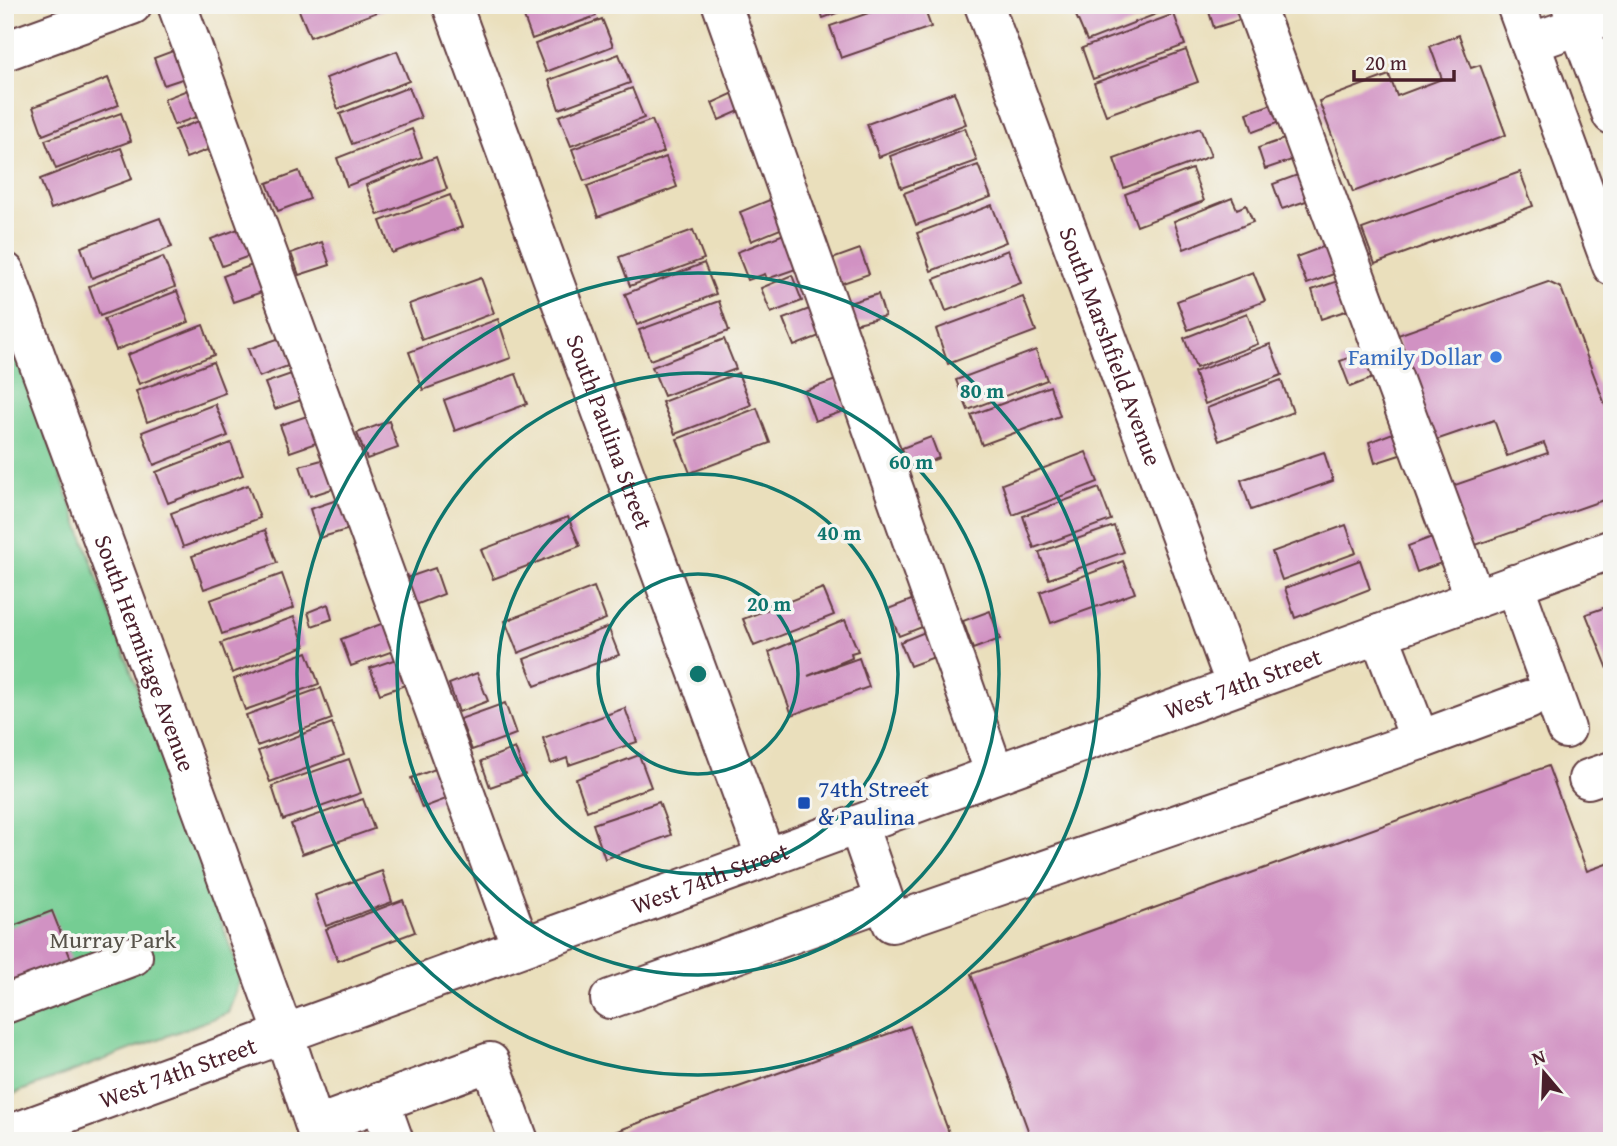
<svg xmlns="http://www.w3.org/2000/svg" width="1617" height="1146" viewBox="0 0 1617 1146" font-family="'Gentium Book Plus',serif">
  <style>
    .green { fill: #74cd93; stroke: #5f765f; stroke-width: 2 }
    .building { fill: #d192c3 }
    .lines { fill: none; stroke-linecap: round; stroke-linejoin: round }
    .minor-casing { stroke: #623c41; stroke-width: 42 }
    .major-casing { stroke: #623c41; stroke-width: 42 }
    .minor { stroke: #fff; stroke-width: 38 }
    .major { stroke: #fff; stroke-width: 38 }
    .ring { fill: none; stroke: #0f766e; stroke-width: 3.5 }
    .shop-dot { fill: #3f7fe0; stroke: #f6f6f2; stroke-width: 2.5 }
    .transit-dot { fill: #1a4fb4; stroke: #f6f6f2; stroke-width: 2.5 }
    .labels { text-anchor: middle; stroke-width: 7; stroke-linejoin: round; paint-order: stroke }
    .street-label { font-size: 24px; fill: #4a1f2b; stroke: #f6f6f2 }
    .shop-label { font-size: 24px; fill: #366cbe; stroke: #f6f6f2; text-anchor: end }
    .transit-label { font-size: 24px; fill: #164399; stroke: #f6f6f2; text-anchor: start }
    .park-label { font-size: 24px; fill: #57534a; stroke: #f6f6f2 }
    .centre { fill: #0f766e; stroke: #f6f6f2; stroke-width: 3.5 }
    .ring-label { font-size: 21px; text-anchor: middle; font-weight: bold; fill: #0f766e; stroke: #f6f6f2; stroke-width: 7; stroke-linejoin: round; paint-order: stroke }
  </style>
  <rect width="100%" height="100%" fill="#f6f6f2"/>
  <filter id="ink" filterUnits="userSpaceOnUse"><feTurbulence type="fractalNoise" baseFrequency=".0143" numOctaves="2"/><feDisplacementMap in="SourceGraphic" scale="14" xChannelSelector="R" yChannelSelector="G"/><feConvolveMatrix kernelMatrix="1 2 1 2 8 2 1 2 1" color-interpolation-filters="sRGB"/></filter>
  <filter id="wash" filterUnits="userSpaceOnUse"><feTurbulence type="fractalNoise" baseFrequency=".00686" numOctaves="4" result="noise"/><feDisplacementMap in="SourceGraphic" scale="28" xChannelSelector="R" yChannelSelector="G"/><feGaussianBlur stdDeviation="1.57" result="paint"/><feColorMatrix in="noise" values="0 0 0 0 0 0 0 0 0 0 0 0 0 0 0 0 0 1.4 0 .05"/><feComposite in="paint" operator="in"/></filter>
  <g filter="url(#wash)">
    <rect width="100%" height="100%" fill="#eadfbc"/>
    <polygon class="green" points="5,321 241,976 228,1013 5,1097"/>
    <g id="blocks">
      <g class="building">
        <polygon points="305,5 381,5 383,10 310,37 298,8"/>
        <polygon points="593,5 596,16 532,39 520,6"/>
        <polygon points="819,5 856,5 856,6 823,18"/>
        <polygon points="892,5 923,5 931,27 841,58 830,26"/>
        <polygon points="1090,5 1156,5 1159,13 1087,41 1074,11"/>
        <polygon points="1207,5 1238,5 1242,19 1214,28"/>
        <polygon points="1174,14 1185,45 1093,79 1082,48"/>
        <polygon points="602,19 613,46 546,72 535,44"/>
        <polygon points="1459,35 1471,68 1480,65 1506,135 1353,192 1319,101 1389,75 1397,96 1442,79 1430,46"/>
        <polygon points="181,48 191,76 164,85 154,58"/>
        <polygon points="1186,50 1198,82 1106,115 1094,83"/>
        <polygon points="397,51 409,81 338,109 326,78"/>
        <polygon points="619,54 630,83 559,109 549,80"/>
        <polygon points="108,78 119,105 43,135 33,107"/>
        <polygon points="195,87 205,114 174,125 164,99"/>
        <polygon points="409,87 421,118 352,144 340,114"/>
        <polygon points="632,88 644,118 571,146 559,116"/>
        <polygon points="736,92 744,109 719,120 712,103"/>
        <polygon points="954,92 966,124 879,157 867,124"/>
        <polygon points="1275,103 1282,121 1253,132 1247,113"/>
        <polygon points="121,113 131,141 56,169 45,140"/>
        <polygon points="207,118 218,146 186,158 175,130"/>
        <polygon points="652,120 664,152 584,181 572,149"/>
        <polygon points="965,128 977,161 901,188 890,156"/>
        <polygon points="1200,128 1211,156 1124,188 1114,159"/>
        <polygon points="412,129 422,157 347,186 337,158"/>
        <polygon points="1287,138 1295,159 1265,169 1258,148"/>
        <polygon points="121,148 132,179 51,209 40,179"/>
        <polygon points="436,157 447,189 378,215 366,185"/>
        <polygon points="666,157 677,187 598,217 587,186"/>
        <polygon points="978,165 991,197 916,225 904,193"/>
        <polygon points="1192,169 1204,201 1137,226 1125,194"/>
        <polygon points="299,171 310,199 278,211 267,183"/>
        <polygon points="1520,172 1533,206 1375,264 1362,229"/>
        <polygon points="1303,173 1312,199 1282,209 1273,184"/>
        <polygon points="450,195 462,227 392,253 380,221"/>
        <polygon points="1232,198 1237,209 1246,205 1253,222 1184,249 1174,221"/>
        <polygon points="772,199 783,228 751,241 740,212"/>
        <polygon points="992,205 1006,242 931,271 917,233"/>
        <polygon points="160,218 172,247 92,278 81,247"/>
        <polygon points="241,228 252,255 222,266 211,239"/>
        <polygon points="693,230 704,259 630,286 619,257"/>
        <polygon points="784,234 796,269 767,279 765,274 748,280 737,252"/>
        <polygon points="322,242 330,265 299,275 291,253"/>
        <polygon points="1328,245 1339,272 1307,284 1296,257"/>
        <polygon points="860,249 869,274 840,284 832,259"/>
        <polygon points="1008,250 1021,283 946,311 934,279"/>
        <polygon points="163,257 175,287 100,316 89,286"/>
        <polygon points="704,263 716,294 637,325 625,294"/>
        <polygon points="255,264 265,291 233,302 223,276"/>
        <polygon points="1253,272 1265,301 1188,330 1177,301"/>
        <polygon points="792,275 802,301 771,313 761,288"/>
        <polygon points="481,278 494,313 422,340 409,304"/>
        <polygon points="1341,280 1351,309 1321,319 1312,290"/>
        <polygon points="1548,282 1561,288 1612,423 1612,497 1470,547 1449,487 1548,453 1544,443 1507,456 1494,420 1433,441 1395,336"/>
        <polygon points="177,291 189,322 116,350 104,319"/>
        <polygon points="878,294 885,316 854,324 849,303"/>
        <polygon points="1023,297 1036,331 948,364 936,329"/>
        <polygon points="719,301 729,331 650,360 639,330"/>
        <polygon points="812,308 822,335 794,346 783,319"/>
        <polygon points="1247,313 1258,344 1196,368 1184,338"/>
        <polygon points="498,319 511,358 423,390 409,352"/>
        <polygon points="203,325 214,355 139,384 127,355"/>
        <polygon points="283,337 293,364 259,377 248,349"/>
        <polygon points="724,339 736,369 664,396 652,367"/>
        <polygon points="1270,344 1282,375 1205,404 1194,372"/>
        <polygon points="1036,350 1047,380 968,410 956,380"/>
        <polygon points="1368,351 1378,376 1350,387 1340,361"/>
        <polygon points="213,362 225,393 147,422 136,391"/>
        <polygon points="297,372 307,398 275,409 265,383"/>
        <polygon points="738,373 751,405 675,434 662,402"/>
        <polygon points="516,374 527,404 455,431 444,400"/>
        <polygon points="836,380 847,410 815,421 804,391"/>
        <polygon points="1281,380 1293,412 1219,441 1207,408"/>
        <polygon points="1050,386 1060,416 982,445 971,415"/>
        <polygon points="215,404 228,436 154,465 142,432"/>
        <polygon points="757,408 770,443 690,473 677,439"/>
        <polygon points="310,415 319,442 290,452 280,425"/>
        <polygon points="389,421 398,448 367,459 357,433"/>
        <polygon points="1398,431 1406,453 1375,463 1369,442"/>
        <polygon points="931,437 939,458 910,469 902,448"/>
        <polygon points="231,443 243,475 168,503 156,472"/>
        <polygon points="1086,452 1098,482 1013,515 1002,484"/>
        <polygon points="1324,452 1333,481 1251,510 1241,480"/>
        <polygon points="329,458 338,487 310,496 300,466"/>
        <polygon points="248,485 260,518 183,547 171,513"/>
        <polygon points="1099,488 1111,520 1034,548 1023,516"/>
        <polygon points="343,498 353,528 319,538 310,509"/>
        <polygon points="568,517 580,546 493,579 481,550"/>
        <polygon points="1346,525 1356,553 1282,580 1272,552"/>
        <polygon points="1114,526 1124,552 1049,579 1039,552"/>
        <polygon points="265,530 277,563 204,589 192,556"/>
        <polygon points="1435,536 1444,562 1417,572 1408,546"/>
        <polygon points="1360,560 1370,589 1295,618 1285,588"/>
        <polygon points="1123,561 1135,593 1051,623 1040,592"/>
        <polygon points="435,568 444,594 413,606 403,579"/>
        <polygon points="282,574 294,608 222,634 210,600"/>
        <polygon points="594,587 606,619 518,653 505,621"/>
        <polygon points="823,588 834,615 754,646 743,619"/>
        <polygon points="919,597 930,624 899,636 888,609"/>
        <polygon points="328,604 332,619 312,626 308,612"/>
        <polygon points="1612,605 1612,679 1586,614"/>
        <polygon points="990,611 1000,639 973,649 963,621"/>
        <polygon points="294,617 305,646 232,673 221,643"/>
        <polygon points="845,620 858,651 851,653 852,658 808,676 859,658 869,687 792,715 769,652"/>
        <polygon points="389,621 399,649 351,666 341,639"/>
        <polygon points="608,627 619,655 535,686 524,659"/>
        <polygon points="930,630 940,655 910,666 900,642"/>
        <polygon points="307,652 319,684 245,710 234,679"/>
        <polygon points="402,657 411,683 380,694 370,668"/>
        <polygon points="477,673 488,701 459,712 449,684"/>
        <polygon points="321,688 332,719 257,746 246,715"/>
        <polygon points="505,703 516,734 472,750 460,719"/>
        <polygon points="625,708 637,742 569,765 567,758 551,764 543,738"/>
        <polygon points="332,723 344,755 270,782 258,751"/>
        <polygon points="515,748 525,775 490,787 481,761"/>
        <polygon points="639,755 651,787 587,811 576,779"/>
        <polygon points="349,759 361,793 283,820 272,786"/>
        <polygon points="1548,766 1587,871 1612,862 1612,1141 1032,1141 971,974"/>
        <polygon points="438,768 449,798 422,808 411,778"/>
        <polygon points="363,799 374,829 302,854 291,824"/>
        <polygon points="659,802 671,835 605,859 593,824"/>
        <polygon points="382,871 392,902 326,926 315,895"/>
        <polygon points="403,900 415,932 338,961 326,929"/>
        <polygon points="52,911 71,959 5,985 5,929"/>
        <polygon points="910,1026 952,1141 591,1141 649,1119"/>
      </g>
    </g>
  </g>
  <g filter="url(#ink)">
    <use href="#blocks" fill-opacity="0" stroke="#623c41" stroke-width="2"/>
    <g class="lines">
      <defs>
        <g id="minor">
          <polyline points="177,5 521,947"/>
          <path id="s1" d="M 452,5 L 766,858"/>
          <polyline points="722,5 995,774"/>
          <path id="s2" d="M 984,5 L 1236,686"/>
          <polyline points="1255,5 1475,599"/>
          <polyline points="1530,43 1612,14"/>
          <polyline points="5,51 132,5"/>
          <path id="s3" d="M 5,272 L 284,1034 L 320,1141"/>
          <polyline points="1514,584 1566,729"/>
          <polyline points="1379,634 1420,740 1528,700"/>
          <polyline points="1588,779 1612,771"/>
          <polyline points="858,825 892,923 1420,740"/>
          <polyline points="610,999 884,901"/>
          <polyline points="5,1004 133,956"/>
          <polyline points="380,1102 394,1141"/>
          <polyline points="315,1126 490,1062 519,1141"/>
          <path id="s4" d="M 5,1136 L 1612,549"/>
        </g>
        <g id="major">
          <polyline points="1516,5 1612,266"/>
          <polyline points="1571,5 1612,115"/>
        </g>
      </defs>
      <use href="#minor" class="minor-casing"/>
      <use href="#major" class="major-casing"/>
      <use href="#minor" class="minor"/>
      <use href="#major" class="major"/>
    </g>
  </g>
  <g class="ring">
    <circle cx="698" cy="674" r="100"/>
    <circle cx="698" cy="674" r="200"/>
    <circle cx="698" cy="674" r="301"/>
    <circle cx="698" cy="674" r="401"/>
  </g>
  <circle class="shop-dot" cx="1496" cy="357" r="7"/>
  <rect class="transit-dot" x="797" y="796" width="14" height="14" rx="3.5"/>
  <g class="labels">
    <g class="street-label">
      <text dy="8" stroke="none"><textPath href="#s2" startOffset="364">South Marshfield Avenue</textPath></text>
      <text dy="8" stroke="none"><textPath href="#s1" startOffset="455">South Paulina Street</textPath></text>
      <text dy="8" stroke="none"><textPath href="#s3" startOffset="406">South Hermitage Avenue</textPath></text>
      <text dy="8" stroke="none"><textPath href="#s4" startOffset="1318">West 74th Street</textPath></text>
      <text dy="8" stroke="none"><textPath href="#s4" startOffset="751">West 74th Street</textPath></text>
      <text dy="8" stroke="none"><textPath href="#s4" startOffset="184">West 74th Street</textPath></text>
    </g>
    <g class="shop-label">
      <text x="1482" y="365">Family Dollar</text>
    </g>
    <g class="transit-label">
      <text x="818" y="797">74th Street<tspan x="818" dy="28">&amp; Paulina</tspan></text>
    </g>
    <g class="park-label">
      <text x="113" y="948">Murray Park</text>
    </g>
  </g>
  <circle cx="698" cy="674" r="10" class="centre"/>
  <g class="ring-label">
    <text x="982" y="398">80 m</text>
    <text x="911" y="469">60 m</text>
    <text x="839" y="540">40 m</text>
    <text x="769" y="611">20 m</text>
  </g>
  <rect width="1617" height="1146" fill="none" stroke="#f6f6f2" stroke-width="28"/>
  <g transform="translate(1544 1073) rotate(341)" stroke="#f6f6f2" stroke-width="5" paint-order="stroke">
  <path d="M0-5L12 26L0 18L-12 26Z" fill="#4a1f2b"/>
  <text y="-10" font-size="19" font-weight="bold" text-anchor="middle" fill="#4a1f2b">N</text>
  </g>
  <path d="M1354 70v10h100v-10" fill="none" stroke="#4a1f2b" stroke-width="3.5"/>
  <text x="1365" y="70" font-size="21" fill="#4a1f2b" stroke="#f6f6f2" stroke-width="5" paint-order="stroke">20 m</text>
</svg>
